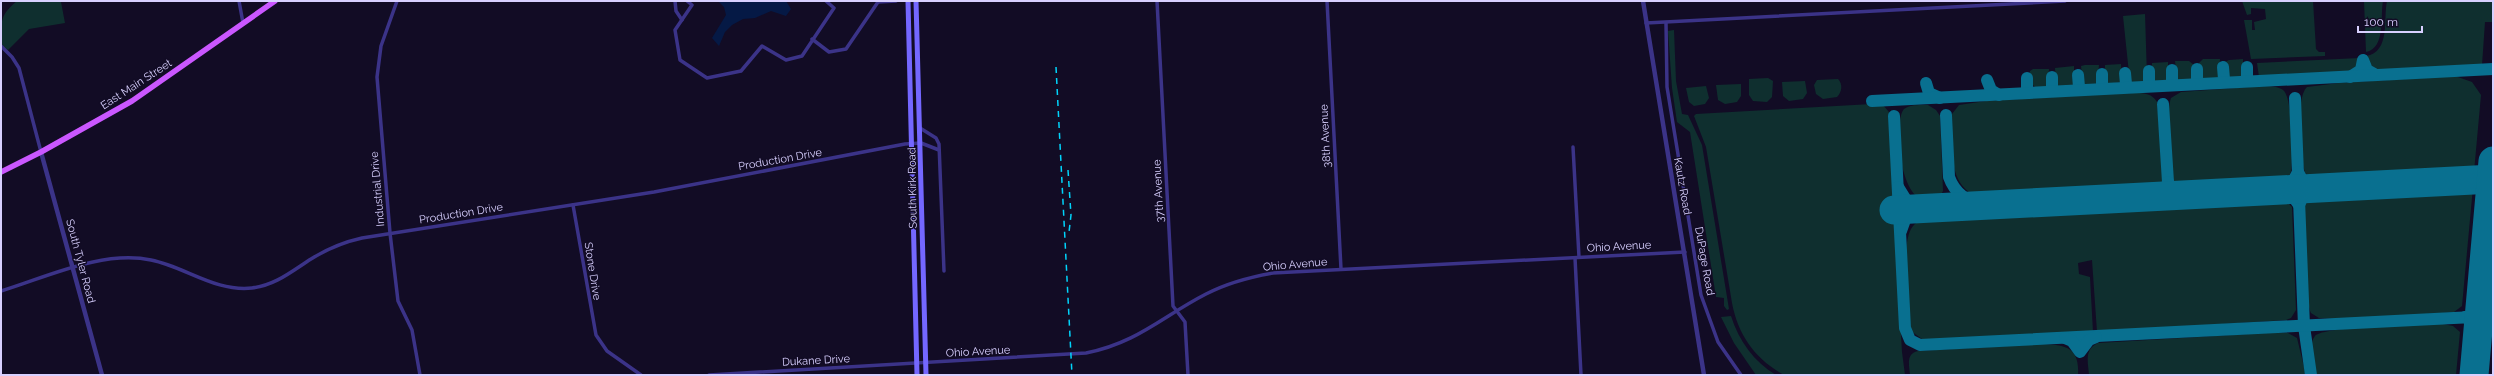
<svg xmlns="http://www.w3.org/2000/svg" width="2494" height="376" viewBox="0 0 2494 376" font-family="Raleway,sans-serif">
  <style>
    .green { fill: #0f2f2f }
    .water { fill: #051945 }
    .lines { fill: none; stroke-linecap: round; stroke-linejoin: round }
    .taxiway { stroke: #097090; stroke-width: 12 }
    .runway { stroke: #097090; stroke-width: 29 }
    .minor { stroke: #3b3388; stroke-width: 3.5 }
    .tertiary { stroke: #3b3388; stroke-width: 4.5 }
    .secondary { stroke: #7467ff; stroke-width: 5 }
    .primary { stroke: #ca57ff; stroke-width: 5.5 }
    .rail { stroke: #00d4fb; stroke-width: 1.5; stroke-dasharray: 6 5; stroke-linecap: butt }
    .labels { text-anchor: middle; stroke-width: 3; stroke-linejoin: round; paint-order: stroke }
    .street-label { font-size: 11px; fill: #d8d0ff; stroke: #120c25 }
  </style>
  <rect width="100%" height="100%" fill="#120c25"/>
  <g class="green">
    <path d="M 17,1 L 65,1 L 61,2 L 65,23 L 29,29 L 8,50 L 1,44 C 1,21 0,15 17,1 Z"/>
    <polygon points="2242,1 2313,1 2316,49 2319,52 2325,52 2325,56 2251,59 2244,20 2252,20 2252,30 2255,30 2254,22 2266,19 2265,9 2251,8 2251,14 2247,15"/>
    <path d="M 2364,1 L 2383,1 C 2380,16 2386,48 2366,52 Z"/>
    <path d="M 2387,1 L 2493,1 L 2493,22 L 2485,22 L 2482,65 L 2377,71 L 2370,68 L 2366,56 C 2391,52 2383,18 2387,1 Z"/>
    <polygon points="2145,14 2147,78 2145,82 2130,83 2123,16"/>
    <polygon points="1674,30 1676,81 1682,114 1688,115 1702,145 1729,309 1727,310 1724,306 1724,298 1716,297 1690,132 1677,122 1672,88 1668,31"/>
    <polygon points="2360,58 2359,67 2351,72 2259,77 2257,63"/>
    <polygon points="2203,59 2220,59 2219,79 2201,80 2199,63"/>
    <polygon points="2243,59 2243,77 2228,78 2225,62 2229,60"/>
    <polygon points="2175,61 2189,61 2194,65 2193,80 2177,81"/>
    <polygon points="2168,62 2168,81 2154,82 2152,78 2152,63"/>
    <polygon points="2121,64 2122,82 2107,84 2105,81 2105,65"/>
    <polygon points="2085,65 2099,65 2097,85 2083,85 2081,66"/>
    <polygon points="2074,66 2074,86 2056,86 2055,68"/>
    <polygon points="2033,69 2049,69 2048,88 2036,88 2030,82 2030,71"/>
    <path d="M 2455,76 L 2472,82 L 2481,95 L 2474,172 L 2315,180 L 2305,173 C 2300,156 2295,98 2307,87 L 2339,83 Z"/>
    <polygon points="1768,78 1773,81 1772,97 1767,102 1753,101 1749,95 1749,79"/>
    <path d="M 1838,79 C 1843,84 1842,92 1837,97 L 1823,99 L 1816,94 L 1814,85 L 1817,80 Z"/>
    <polygon points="1805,81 1807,93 1803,99 1789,101 1783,96 1782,82"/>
    <polygon points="1741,84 1741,96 1737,102 1725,104 1718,100 1716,85"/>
    <polygon points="1706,86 1709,98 1705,104 1694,106 1689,102 1686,88"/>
    <path d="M 2250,87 C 2259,87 2275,84 2283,90 C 2293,97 2293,159 2291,171 C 2290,177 2286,179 2281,182 L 2179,188 C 2175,185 2172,184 2171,179 C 2168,165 2166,111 2171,98 L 2181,92 Z"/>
    <path d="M 2124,93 C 2136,94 2150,90 2157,102 L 2164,179 L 2160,187 L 2155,189 L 1981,198 C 1945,186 1953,146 1952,114 L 1959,105 L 1986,101 Z"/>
    <path d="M 1872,104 L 1883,105 L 1889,112 L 1893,202 L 1890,203 L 1891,217 L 1894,217 L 1902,352 L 1905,375 L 1784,375 C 1755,359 1738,335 1732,303 L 1706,147 L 1694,116 L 1696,114 Z"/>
    <path d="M 1928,105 L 1936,110 L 1940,116 L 1943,191 L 1939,198 C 1900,220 1892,122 1904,109 C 1910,104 1921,105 1928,105 Z"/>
    <path d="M 2473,187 L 2462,306 L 2454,312 L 2443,313 L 2345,319 L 2319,318 L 2311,313 C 2305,300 2301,215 2306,202 C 2308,198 2311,197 2315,195 Z"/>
    <path d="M 2282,197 L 2292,207 L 2296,310 L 2291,318 L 2286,320 L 2097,332 L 2092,260 L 2078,263 L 2079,274 L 2090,277 L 2093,332 L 1952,339 L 1922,339 L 1911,331 C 1909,307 1900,250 1911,229 C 1915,222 1923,218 1930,215 Z"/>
    <path d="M 1731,316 C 1739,341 1754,362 1776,375 L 1756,375 L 1734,343 L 1721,317 Z"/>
    <path d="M 2443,324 L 2453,326 L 2460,332 L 2456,375 L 2316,375 C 2314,365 2308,344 2315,336 C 2323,326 2425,324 2443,324 Z"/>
    <path d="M 2265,333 L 2288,333 L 2297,338 L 2306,375 L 2089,375 C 2088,362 2084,349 2098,343 Z"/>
    <path d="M 2041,344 C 2064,345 2080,346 2078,375 L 1910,375 C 1909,364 1906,354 1918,351 Z"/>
  </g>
  <polygon class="water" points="718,1 786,1 791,9 786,16 771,11 755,18 743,19 732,25 725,32 719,46 712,38 726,15 724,7"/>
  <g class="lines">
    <g class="taxiway">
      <polyline points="2223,67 2224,79"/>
      <polyline points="2247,67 2247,78"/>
      <polyline points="2197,69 2197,81"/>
      <polyline points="2172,70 2172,82"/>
      <polyline points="2125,73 2126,84"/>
      <polyline points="2102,74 2102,86"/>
      <polyline points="2078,75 2079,87"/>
      <polyline points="2052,77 2052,88"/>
      <polyline points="2350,77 2361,70 2363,60 2367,70 2376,75"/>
      <polyline points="2027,78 2027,90"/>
      <polyline points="1987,80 1991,90 1999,95"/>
      <polyline points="1926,83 1929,93 1940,98"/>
      <polyline points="2149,83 2149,71"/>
      <polyline points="2295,98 2304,326 2311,375"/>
      <polyline points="1872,101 2493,69"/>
      <polyline points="2163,104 2168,182"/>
      <path d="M 1946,115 L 1949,177 C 1955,194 1967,202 1984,205"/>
      <polyline points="1894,116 1905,328 1910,340 1920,345 2493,316"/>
      <polygon points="2298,172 2304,183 2315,188 2304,194 2299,205 2292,195 2280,190 2292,183"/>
      <polyline points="1898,187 1906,200 1919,209 1906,217 1901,231"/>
      <polyline points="2153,196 2165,190 2168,182 2171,190 2181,195"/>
      <polyline points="2481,302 2485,310 2493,316"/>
      <polyline points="2465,317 2474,323 2478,334"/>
      <polyline points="2065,338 2072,341 2080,352 2089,340 2096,337"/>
    </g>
    <g class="runway">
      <polyline points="1894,210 2493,179"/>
      <polyline points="2474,375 2493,161"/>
    </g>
    <g class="minor">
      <polyline points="239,1 243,23"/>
      <polyline points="397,1 381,46 377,77 390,233 398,301 412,330 420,375"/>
      <polyline points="675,1 676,11 682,20"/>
      <polyline points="687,1 692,5 675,30 680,60 707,78 741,71 762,46 786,60 802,56 834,8 826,1"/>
      <polyline points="1157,1 1173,306 1185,322 1188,375"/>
      <polyline points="1327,1 1341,269"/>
      <polyline points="878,2 896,1"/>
      <polyline points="1646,23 2065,1"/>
      <polyline points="1666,23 1667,87 1701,295 1718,342 1741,375"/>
      <polyline points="812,39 829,52 846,49 878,2"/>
      <polyline points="1,46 12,57 19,68 41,152"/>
      <polyline points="920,128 936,138 939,144 944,271"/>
      <polyline points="1573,147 1579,257"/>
      <polyline points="573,205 596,335 607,351 641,375"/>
      <polyline points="1575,258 1581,375"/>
      <path d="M 1,291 C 47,277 102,250 151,260 C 186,267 215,292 252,288 C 276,285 292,271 311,259 C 327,249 344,242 362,238 L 654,192 L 905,144 L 921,143 L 939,150"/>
      <path d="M 709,375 L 1086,353 C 1137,343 1163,316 1206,294 C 1227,283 1250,277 1273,273 L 1685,252"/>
    </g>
    <g class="tertiary">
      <polyline points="1643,1 1704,375"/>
      <polyline points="41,152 102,375"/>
    </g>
    <g class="secondary">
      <polyline points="908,1 917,375"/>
      <polyline points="916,1 926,375"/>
    </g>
    <polyline class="primary" points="1,172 41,152 132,101 275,1"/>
    <g class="rail">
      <polyline points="1056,67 1072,375"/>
      <polyline points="1068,170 1071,215 1069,232"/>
    </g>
  </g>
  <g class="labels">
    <g class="street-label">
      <text transform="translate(136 84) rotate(-33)" y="4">East Main Street</text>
      <text transform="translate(1325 136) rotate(-93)" y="4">38th Avenue</text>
      <text transform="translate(780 159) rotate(-10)" y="4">Production Drive</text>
      <text transform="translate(1683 186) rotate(80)" y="4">Kautz Road</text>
      <text transform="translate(912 188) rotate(-91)" y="4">South Kirk Road</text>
      <text transform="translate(377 189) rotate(-95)" y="4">Industrial Drive</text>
      <text transform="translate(1158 191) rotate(-93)" y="4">37th Avenue</text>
      <text transform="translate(461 213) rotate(-9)" y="4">Production Drive</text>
      <text transform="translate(1619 246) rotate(-3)" y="4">Ohio Avenue</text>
      <text transform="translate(81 261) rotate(75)" y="4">South Tyler Road</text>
      <text transform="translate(1705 261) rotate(80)" y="4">DuPage Road</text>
      <text transform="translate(1295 264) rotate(-5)" y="4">Ohio Avenue</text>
      <text transform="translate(593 271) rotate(81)" y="4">Stone Drive</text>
      <text transform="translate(978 351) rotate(-3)" y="4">Ohio Avenue</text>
      <text transform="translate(816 360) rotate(-3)" y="4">Dukane Drive</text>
    </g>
  </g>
  <rect width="2494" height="376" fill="none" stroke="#d8d0ff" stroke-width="4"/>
  <path d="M2358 26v6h64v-6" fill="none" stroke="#d8d0ff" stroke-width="2"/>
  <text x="2364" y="26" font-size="12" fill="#d8d0ff" stroke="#120c25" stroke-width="3" paint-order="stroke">100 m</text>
</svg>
